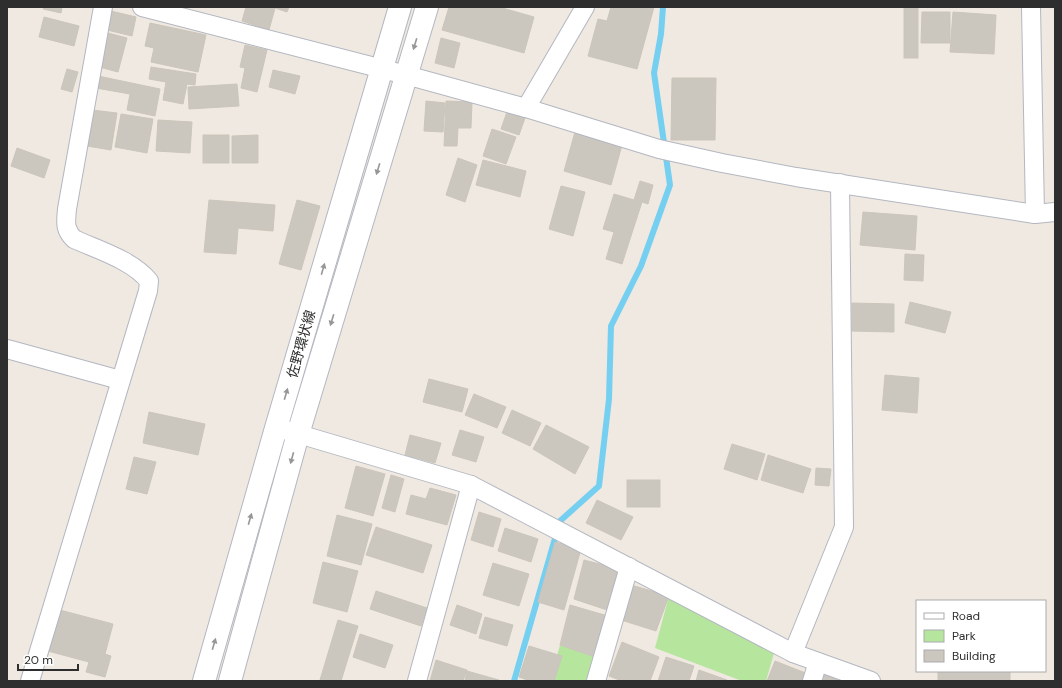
<svg xmlns="http://www.w3.org/2000/svg" width="1062" height="688" viewBox="0 0 1062 688" font-family="'DM Sans','Noto Sans JP',sans-serif">
  <style>
    .green { fill: #b6e59e }
    .lines { fill: none; stroke-linecap: round; stroke-linejoin: round }
    .stream { stroke: #75cff0; stroke-width: 6 }
    .building { fill: #cbc7bf; stroke: #cbc5ba }
    .minor-casing { stroke: #b4b7c1; stroke-width: 20 }
    .secondary-casing { stroke: #b4b7c1; stroke-width: 24 }
    .minor { stroke: #fff; stroke-width: 18 }
    .secondary { stroke: #fff; stroke-width: 22 }
    .oneway { fill: #969696 }
    .labels { text-anchor: middle; stroke-width: 4; stroke-linejoin: round; paint-order: stroke }
    .street-label { font-size: 14px; fill: #2e2e2e; stroke: #fff }
  </style>
  <rect width="100%" height="100%" fill="#efe9e1"/>
  <g class="green">
    <polygon points="669,596 774,653 766,681 742,681 655,648"/>
    <polygon points="560,645 595,657 588,681 550,681"/>
  </g>
  <g class="lines">
    <polyline class="stream" points="514,681 560,521 599,486 609,399 611,326 641,266 670,185 654,73 661,34 663,7"/>
  </g>
  <g class="building">
    <polygon points="44,7 62,7 61,13 43,9"/>
    <polygon points="246,7 289,7 287,12 275,8 269,30 242,21"/>
    <polygon points="449,7 499,7 534,17 524,53 442,30"/>
    <polygon points="611,7 654,7 637,69 588,56 598,19 607,21"/>
    <rect x="904" y="7" width="14" height="51"/>
    <polygon points="111,11 136,17 132,36 107,30"/>
    <polygon points="922,12 950,12 950,43 921,43"/>
    <polygon points="953,12 996,15 994,54 950,52"/>
    <polygon points="44,17 79,26 74,46 39,37"/>
    <polygon points="150,23 206,35 198,72 151,62 154,48 145,46"/>
    <polygon points="108,33 127,38 118,72 99,67"/>
    <polygon points="441,38 460,43 454,68 435,63"/>
    <polygon points="245,45 267,50 257,92 241,88 245,68 240,67"/>
    <polygon points="151,67 196,74 195,85 187,84 183,104 163,100 166,82 149,79"/>
    <polygon points="67,69 78,72 72,92 61,89"/>
    <polygon points="273,70 300,76 295,94 269,87"/>
    <polygon points="98,76 160,89 155,116 127,110 130,94 96,88"/>
    <polygon points="672,78 716,78 715,140 671,140"/>
    <polygon points="237,84 239,106 189,109 188,87"/>
    <polygon points="426,101 445,103 443,132 424,131"/>
    <polygon points="446,101 472,102 471,128 458,128 457,146 444,146"/>
    <polygon points="92,110 117,113 111,150 87,146"/>
    <polygon points="507,112 525,118 519,135 501,129"/>
    <polygon points="121,114 153,119 147,153 115,147"/>
    <polygon points="158,120 192,122 190,153 156,151"/>
    <polygon points="492,129 516,137 506,164 483,156"/>
    <polygon points="575,132 622,145 611,185 564,171"/>
    <rect x="203" y="135" width="26" height="28"/>
    <polygon points="258,135 258,163 232,163 232,136"/>
    <polygon points="17,148 50,160 44,178 11,166"/>
    <polygon points="458,158 477,165 465,202 446,195"/>
    <polygon points="483,160 526,171 520,197 476,185"/>
    <polygon points="640,181 653,185 648,204 642,202 622,264 606,259 614,232 603,229 614,194 634,200"/>
    <polygon points="561,186 585,192 573,236 549,229"/>
    <polygon points="209,200 275,205 273,231 238,228 236,254 204,252"/>
    <polygon points="297,200 320,206 301,270 279,264"/>
    <polygon points="863,212 917,216 915,250 860,245"/>
    <polygon points="905,254 924,255 923,281 904,280"/>
    <polygon points="910,302 951,312 945,333 905,323"/>
    <polygon points="852,303 894,304 894,332 852,331"/>
    <polygon points="885,375 919,378 917,413 882,410"/>
    <polygon points="429,379 468,389 462,412 423,402"/>
    <polygon points="474,394 506,407 497,428 465,415"/>
    <polygon points="512,410 541,423 530,446 502,433"/>
    <polygon points="149,412 205,424 198,455 143,443"/>
    <polygon points="546,425 589,447 575,474 533,449"/>
    <polygon points="460,430 484,437 476,462 452,455"/>
    <polygon points="410,435 441,443 435,463 405,455"/>
    <polygon points="732,444 765,454 757,480 724,469"/>
    <polygon points="768,455 811,469 803,493 761,480"/>
    <polygon points="134,457 156,462 147,494 126,489"/>
    <polygon points="356,466 385,474 373,516 345,508"/>
    <polygon points="816,468 831,469 829,486 815,485"/>
    <polygon points="391,475 404,479 395,512 382,508"/>
    <rect x="627" y="480" width="33" height="27"/>
    <polygon points="430,488 456,495 447,525 406,514 411,495 426,499"/>
    <polygon points="597,500 633,517 621,540 586,523"/>
    <polygon points="479,512 501,519 493,547 471,540"/>
    <polygon points="337,515 372,524 361,565 327,556"/>
    <polygon points="376,527 432,545 423,573 366,555"/>
    <polygon points="505,528 538,539 531,562 498,551"/>
    <polygon points="555,542 581,549 564,610 538,602"/>
    <polygon points="584,560 619,569 607,610 574,599"/>
    <polygon points="323,562 358,571 347,612 313,603"/>
    <polygon points="493,563 529,574 519,606 483,595"/>
    <polygon points="631,585 669,596 656,631 618,619"/>
    <polygon points="376,591 427,608 421,626 370,609"/>
    <polygon points="457,605 482,614 476,634 450,625"/>
    <polygon points="570,605 608,616 595,657 560,645"/>
    <polygon points="56,609 113,624 105,654 111,656 105,677 86,672 89,662 44,650"/>
    <polygon points="485,617 513,625 507,646 479,638"/>
    <polygon points="338,620 358,626 341,681 324,681 320,680"/>
    <polygon points="360,634 393,645 385,668 353,657"/>
    <polygon points="622,642 659,657 650,681 622,681 609,676"/>
    <polygon points="529,646 562,656 554,681 530,681 519,677"/>
    <polygon points="666,657 694,666 689,681 658,681"/>
    <polygon points="436,660 467,670 463,681 430,681"/>
    <polygon points="775,661 808,674 806,681 767,681"/>
    <polygon points="699,670 727,680 726,681 696,681"/>
    <polygon points="467,671 499,680 498,681 465,681"/>
    <rect x="938" y="671" width="72" height="10"/>
    <polygon points="819,672 840,681 816,681"/>
  </g>
  <g class="lines">
    <defs>
      <g id="minor">
        <polyline points="142,7 406,75 526,108 659,149 722,163 796,177 1035,214 1055,212"/>
        <polyline points="1031,7 1035,214"/>
        <polyline points="526,108 585,7"/>
        <polyline points="7,349 120,380"/>
        <polyline points="285,430 471,485 793,653 871,681"/>
        <polyline points="793,653 844,527 840,183"/>
        <path d="M 30,681 L 148,291 L 149,281 C 132,260 98,250 74,239 C 64,229 66,222 67,209 L 103,7"/>
        <polyline points="417,681 471,485"/>
        <polyline points="596,681 629,567"/>
        <polyline points="812,681 818,662"/>
      </g>
      <g id="secondary">
        <polyline points="204,681 276,428 400,7"/>
        <polyline points="230,681 298,434 427,7"/>
      </g>
    </defs>
    <use href="#minor" class="minor-casing"/>
    <use href="#secondary" class="secondary-casing"/>
    <use href="#minor" class="minor"/>
    <use href="#secondary" class="secondary"/>
  </g>
  <defs><path id="oneway-solid" d="M-6-.8H1V-3.2L6.5 0L1 3.2V.8H-6Z"/></defs>
  <g class="oneway">
    <use href="#oneway-solid" transform="translate(415 44) rotate(107)"/>
    <use href="#oneway-solid" transform="translate(378 169) rotate(107)"/>
    <use href="#oneway-solid" transform="translate(323 269) rotate(-74)"/>
    <use href="#oneway-solid" transform="translate(332 320) rotate(107)"/>
    <use href="#oneway-solid" transform="translate(286 394) rotate(-74)"/>
    <use href="#oneway-solid" transform="translate(292 458) rotate(105)"/>
    <use href="#oneway-solid" transform="translate(250 519) rotate(-74)"/>
    <use href="#oneway-solid" transform="translate(214 644) rotate(-74)"/>
  </g>
  <g class="labels">
    <g class="street-label">
      <text transform="translate(301 344) rotate(-74)" y="5">佐野環状線</text>
    </g>
  </g>
  <rect width="1062" height="688" fill="none" stroke="#2e2e2e" stroke-width="16"/>
  <rect x="916" y="600" width="130" height="72" fill="#ffffff" stroke="#ababab"/>
  <rect x="924" y="613" width="20" height="6" fill="#ffffff" stroke="#ababab"/>
  <text x="952" y="620" font-size="12" fill="#2e2e2e">Road</text>
  <rect x="924" y="630" width="20" height="12" fill="#b6e59e" stroke="#ababab"/>
  <text x="952" y="640" font-size="12" fill="#2e2e2e">Park</text>
  <rect x="924" y="650" width="20" height="12" fill="#cbc7bf" stroke="#ababab"/>
  <text x="952" y="660" font-size="12" fill="#2e2e2e">Building</text>
  <path d="M18 664v6h60v-6" fill="none" stroke="#2e2e2e" stroke-width="2"/>
  <text x="24" y="664" font-size="12" fill="#2e2e2e" stroke="#ffffff" stroke-width="3" paint-order="stroke">20 m</text>
</svg>
